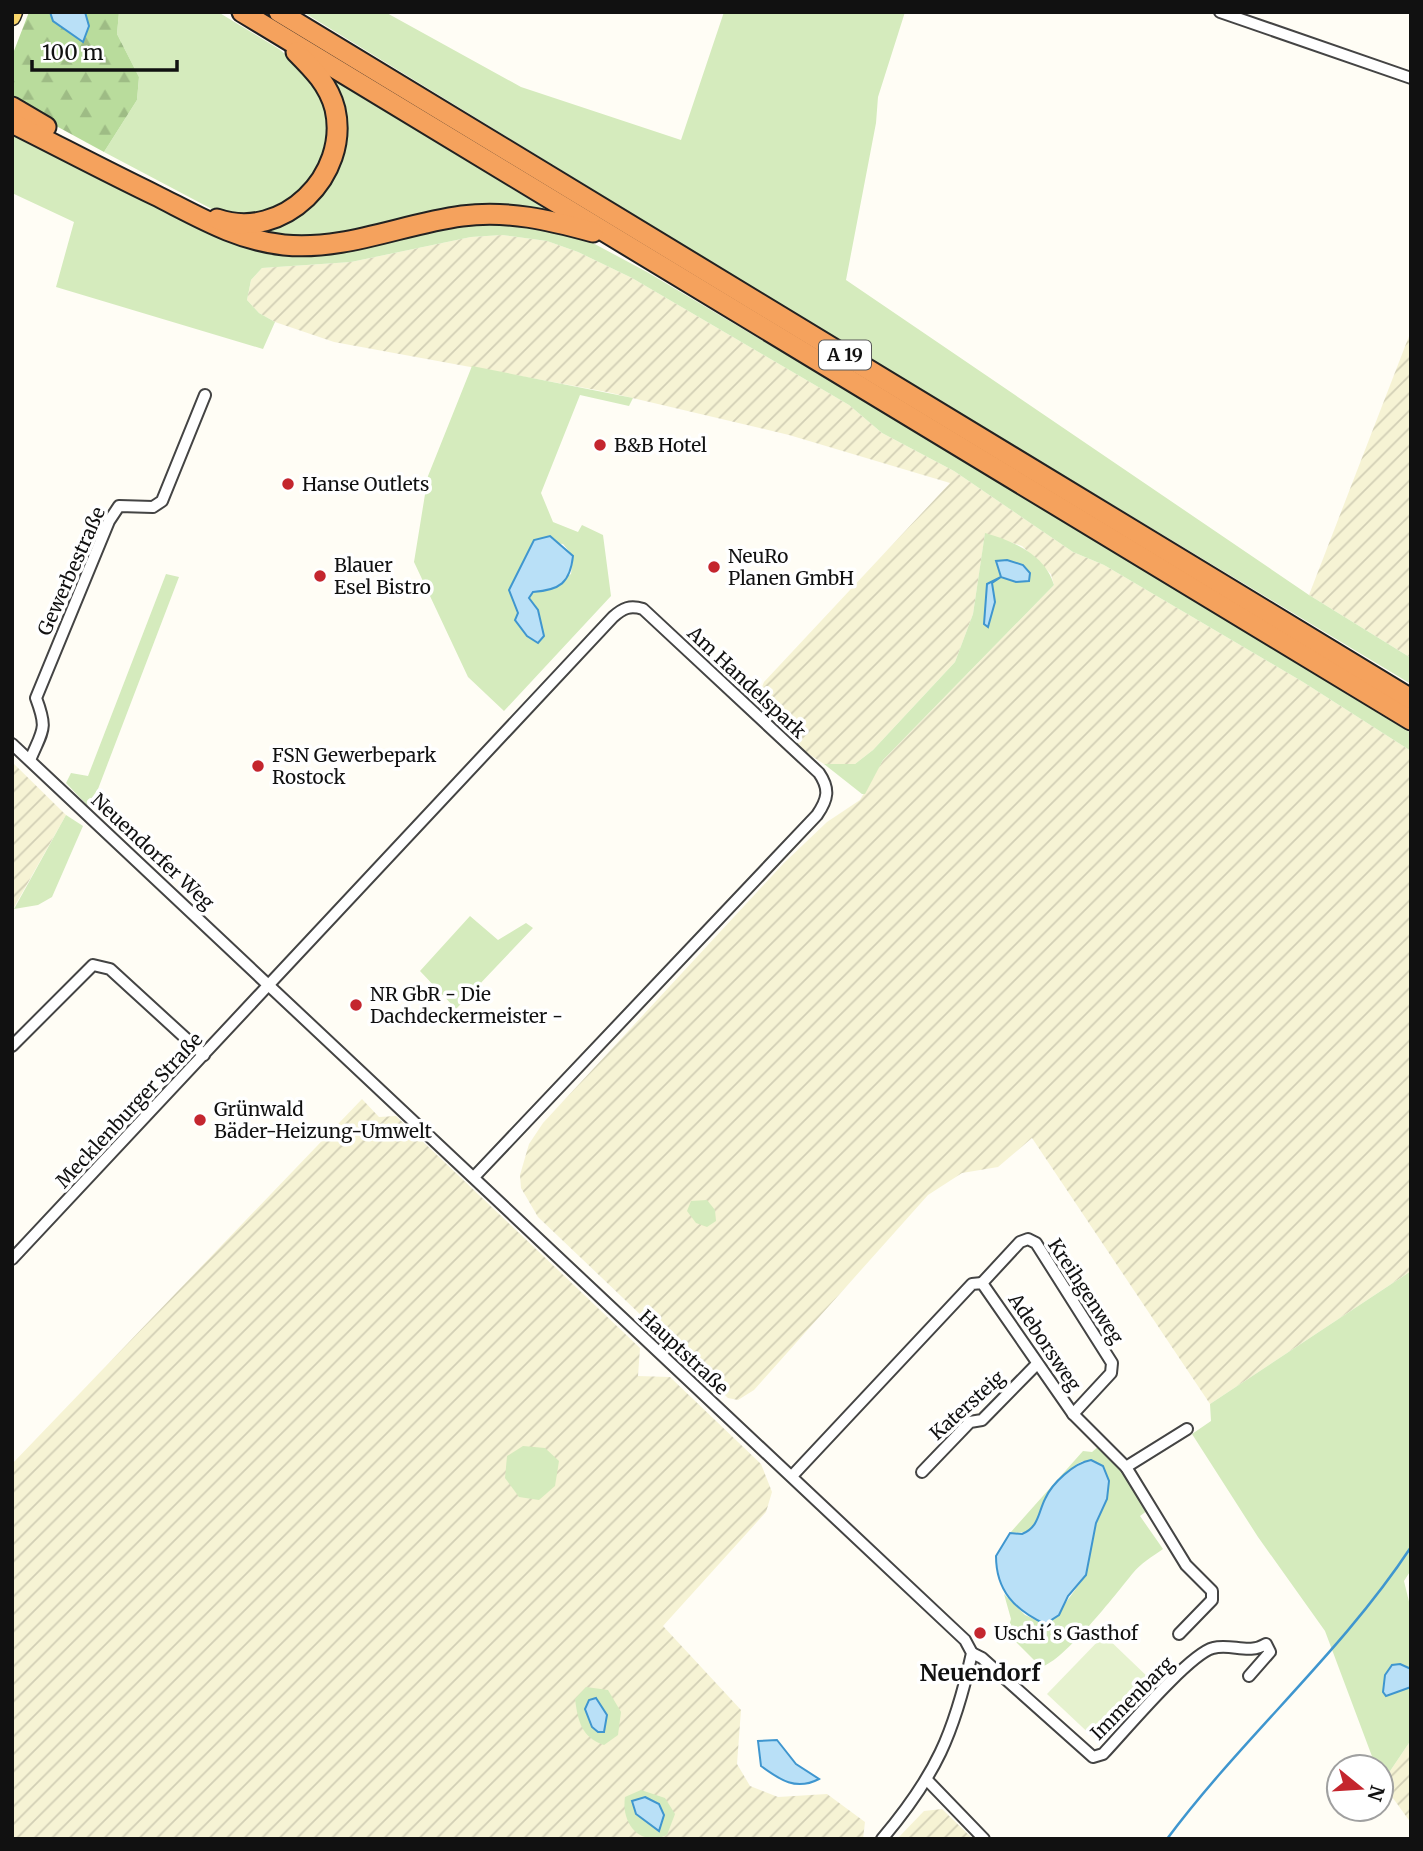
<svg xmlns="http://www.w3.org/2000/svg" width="1423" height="1851" viewBox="0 0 1423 1851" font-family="Merriweather,serif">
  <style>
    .farmland { fill: url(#farmland-furrows) }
    .grass { fill: #d5ebbd; fill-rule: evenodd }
    .forest { fill: url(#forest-firs) }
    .pitch { fill: #e6f2cf }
    .water { fill: #b9e0f7; stroke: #3f96cf; stroke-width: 2 }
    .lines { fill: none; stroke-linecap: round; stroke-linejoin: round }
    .stream { stroke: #3f96cf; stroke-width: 2.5 }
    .street-casing { stroke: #444; stroke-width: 14 }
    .primary-casing { stroke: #222; stroke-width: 19 }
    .highway-casing { stroke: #222; stroke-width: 23 }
    .street { stroke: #fff; stroke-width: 10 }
    .primary { stroke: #f9d66b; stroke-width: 16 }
    .highway { stroke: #f5a25d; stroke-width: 19 }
    .poi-dot { fill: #c4262e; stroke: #fff; stroke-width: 2.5 }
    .labels { text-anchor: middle; stroke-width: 7; stroke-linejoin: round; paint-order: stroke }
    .shield { fill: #fff; stroke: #585858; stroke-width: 2 }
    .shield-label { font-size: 18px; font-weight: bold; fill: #111 }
    .poi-label { font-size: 19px; fill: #111; stroke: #fff; text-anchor: start }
    .street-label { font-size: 19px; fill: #111; stroke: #fff }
    .quarter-label { font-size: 23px; font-weight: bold; fill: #111; stroke: #fff }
  </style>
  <defs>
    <pattern id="farmland-furrows" width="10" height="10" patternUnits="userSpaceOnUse" patternTransform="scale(1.75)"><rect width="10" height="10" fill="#f6f3d4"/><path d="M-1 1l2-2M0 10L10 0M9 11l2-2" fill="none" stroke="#d2cfb5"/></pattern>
    <pattern id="forest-firs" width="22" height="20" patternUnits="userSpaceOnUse" patternTransform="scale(1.75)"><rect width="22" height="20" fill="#b9dc9c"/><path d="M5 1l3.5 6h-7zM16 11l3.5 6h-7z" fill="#9ebc85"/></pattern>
  </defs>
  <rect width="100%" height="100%" fill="#fffdf5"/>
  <g class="farmland">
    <polygon points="502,235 547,241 578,252 632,278 849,405 882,433 954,471 1073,552 1104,565 1303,682 1411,751 1411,1271 1210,1404 1032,1138 998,1167 962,1173 928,1195 754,1390 738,1400 728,1398 538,1217 521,1188 520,1175 529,1144 543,1123 784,863 827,822 860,800 883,760 1054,585 1051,574 1022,546 985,534 973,614 955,662 873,750 855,764 824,764 807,753 764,710 757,699 764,682 950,483 789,435 607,392 334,342 275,322 259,313 247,300 251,280 262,268 351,262 471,237"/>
    <polygon points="1411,331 1411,658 1309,595"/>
    <polygon points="12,762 66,815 12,911"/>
    <polygon points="362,1099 379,1117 396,1116 640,1348 638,1376 670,1377 761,1464 772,1492 766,1512 663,1626 741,1710 737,1764 750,1786 778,1797 827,1794 865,1822 863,1839 12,1839 12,1464"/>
    <polygon points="1411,1740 1411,1823 1382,1783"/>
    <polygon points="942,1809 973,1839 897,1839 924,1811"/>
  </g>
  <g class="grass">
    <polygon points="119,12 218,12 279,49 318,81 332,126 325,165 279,211 225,216 104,152 137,100 139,77 117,34"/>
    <polygon points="303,12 385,12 521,87 681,140 724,12 905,12 878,97 876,123 846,280 1309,595 1411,658 1411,684 850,347"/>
    <polygon points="323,73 565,221 551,216 295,241 236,227 250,226 332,174"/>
    <polygon points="12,128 264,246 500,218 576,234 647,272 876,408 1411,733 1411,751 1303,682 1104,565 1073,552 954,471 882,433 849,405 632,278 578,252 547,241 502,235 471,237 351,262 262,268 251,280 247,300 259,313 275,322 263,349 56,287 74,222 12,193"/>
    <path d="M 472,366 L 633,398 L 629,406 L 580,395 L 541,493 L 553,522 L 578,532 L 582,525 L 603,535 L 611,596 L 504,711 L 468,677 L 414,562 L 428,476 ZM 534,541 L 563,544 L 573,556 L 571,574 L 544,591 L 532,592 L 529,598 L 538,610 L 543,636 L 539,642 L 515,620 L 518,613 L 509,590 Z"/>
    <path d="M 985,533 C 1013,541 1045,554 1054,585 L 883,760 L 865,794 L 862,794 L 824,764 L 855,764 L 873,750 L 955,662 L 973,614 Z"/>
    <polygon points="166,574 179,577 98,789 87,805 66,783 71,773 88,776"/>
    <polygon points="66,815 83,826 52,897 38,905 14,909"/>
    <polygon points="470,916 498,940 526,923 533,928 456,1009 420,971"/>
    <polygon points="707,1200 715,1210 716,1221 707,1227 696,1223 687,1211 691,1201"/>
    <polygon points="1411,1271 1411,1570 1404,1581 1411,1610 1411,1740 1382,1783 1381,1767 1376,1767 1325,1631 1258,1537 1192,1434 1211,1421 1210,1404"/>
    <polygon points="523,1446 545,1448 559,1461 555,1486 539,1500 519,1497 505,1478 507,1456"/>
    <path d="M 1099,1446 L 1123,1470 L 1148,1510 L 1140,1516 L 1163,1549 C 1153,1556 1140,1564 1133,1573 C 1116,1594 1064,1661 1041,1667 L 1007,1633 L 1011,1619 L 1004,1594 L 1025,1615 L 1045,1624 L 1064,1605 L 1086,1575 L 1098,1515 L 1107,1498 L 1108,1476 L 1083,1461 L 1077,1464 L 1043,1503 L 1041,1516 L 1028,1532 L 1010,1533 L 1083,1451 L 1092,1452 Z"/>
    <path d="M 586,1687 L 608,1690 L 621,1712 L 618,1735 L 604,1745 C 581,1737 578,1721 575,1699 Z"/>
    <path d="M 641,1790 L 665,1798 L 675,1814 L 667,1835 C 639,1847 621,1823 625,1797 Z"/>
  </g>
  <polygon class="forest" points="29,12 50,12 54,21 65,29 89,26 85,12 119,12 117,34 139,77 137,100 104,152 12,102 12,56"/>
  <polygon class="pitch" points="1104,1635 1152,1681 1096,1740 1047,1694"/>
  <g class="water">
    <polygon points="50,12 85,12 89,26 83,42 53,21"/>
    <path d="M 550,536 L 573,556 C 570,583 560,590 533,592 L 529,598 L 538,610 L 544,636 L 538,643 L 527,636 L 515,620 L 518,613 L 509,590 L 534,540 Z"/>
    <polygon points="1007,560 1023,565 1030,573 1029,581 1016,582 1001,577 992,583 995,602 988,627 984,624 987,584 1001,577 996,561"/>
    <path d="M 1091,1460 L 1103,1466 L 1109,1481 L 1107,1499 L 1096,1523 L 1086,1575 L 1068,1596 L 1059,1615 L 1045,1624 C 1015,1610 996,1591 996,1556 L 1010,1533 L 1022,1534 C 1039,1527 1038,1513 1045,1499 C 1052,1483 1074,1463 1091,1460 Z"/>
    <polygon points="1400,1664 1411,1669 1411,1687 1386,1696 1383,1692 1385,1675 1392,1665"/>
    <polygon points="596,1698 607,1715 604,1732 598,1732 592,1727 585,1709 589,1700"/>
    <path d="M 777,1740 L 796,1764 L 819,1779 C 796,1791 780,1780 761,1766 L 758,1741 Z"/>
    <polygon points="645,1797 659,1804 664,1815 659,1831 636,1814 632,1801"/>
  </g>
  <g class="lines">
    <path class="stream" d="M 1167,1839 C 1243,1737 1341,1653 1411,1547"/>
    <defs>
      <g id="street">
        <polyline points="1220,12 1411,78"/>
        <path d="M 12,744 L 965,1640 L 972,1653 C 954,1734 936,1775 882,1839"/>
        <path d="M 30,760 C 43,729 48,730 36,698 L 109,521 L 119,506 L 153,507 L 162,501 L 205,395"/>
        <polyline points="12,1046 93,965 110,969 204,1055"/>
        <path d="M 12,1259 L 613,617 C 623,608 630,605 643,609 L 819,773 C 830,789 828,799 817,815 L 474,1177"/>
        <polyline points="982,1283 1020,1242 1028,1239 1036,1243 1112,1363 1111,1373 1073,1414"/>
        <polyline points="1126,1467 1187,1429"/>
        <polyline points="922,1472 970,1422 982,1420 1036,1365"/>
        <polyline points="792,1476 972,1284 982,1283 1073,1414 1126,1467 1186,1565 1212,1591 1212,1600 1179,1634"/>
        <path d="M 972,1653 L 982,1658 L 1093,1757 L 1103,1754 C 1123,1733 1189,1654 1213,1648 C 1231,1643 1249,1655 1266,1644 L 1270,1652 L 1249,1676"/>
        <polyline points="928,1781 984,1839"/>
      </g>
      <polyline id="primary" points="12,17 14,12"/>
      <g id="highway">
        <polyline points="242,12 1411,720"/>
        <polyline points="279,12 1411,699"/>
        <polyline points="12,107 46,127"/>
        <path d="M 12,123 C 60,147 107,172 155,195 C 197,216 236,240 284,245 C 345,251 402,224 462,216 C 508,210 549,220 593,232"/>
        <path d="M 217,219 C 283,242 350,175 335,109 C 329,85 313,69 296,52"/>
      </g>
    </defs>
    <use href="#street" class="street-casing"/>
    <use href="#primary" class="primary-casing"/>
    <use href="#highway" class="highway-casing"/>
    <use href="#street" class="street"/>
    <use href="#primary" class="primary"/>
    <use href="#highway" class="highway"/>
  </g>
  <g class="poi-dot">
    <circle cx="600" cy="445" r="7"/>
    <circle cx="288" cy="484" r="7"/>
    <circle cx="714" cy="567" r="7"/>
    <circle cx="320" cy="576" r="7"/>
    <circle cx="258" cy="766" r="7"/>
    <circle cx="356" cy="1005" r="7"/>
    <circle cx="200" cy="1120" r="7"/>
    <circle cx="980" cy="1633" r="7"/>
  </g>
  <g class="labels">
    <rect class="shield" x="819" y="340.5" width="52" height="29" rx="5"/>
    <g class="shield-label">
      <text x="845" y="361">A 19</text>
    </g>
    <g class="poi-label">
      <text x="614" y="452">B&amp;B Hotel</text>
      <text x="302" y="491">Hanse Outlets</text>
      <text x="728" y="563">NeuRo<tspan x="728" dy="22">Planen GmbH</tspan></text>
      <text x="334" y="572">Blauer<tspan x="334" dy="22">Esel Bistro</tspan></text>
      <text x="272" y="762">FSN Gewerbepark<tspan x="272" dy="22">Rostock</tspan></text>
      <text x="370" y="1001">NR GbR - Die<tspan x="370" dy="22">Dachdeckermeister -</tspan></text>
      <text x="214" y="1116">Grünwald<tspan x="214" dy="22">Bäder-Heizung-Umwelt</tspan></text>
      <text x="994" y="1640">Uschi´s Gasthof</text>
    </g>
    <g class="street-label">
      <text transform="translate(71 571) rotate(-66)" y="7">Gewerbestraße</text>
      <text transform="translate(747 682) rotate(43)" y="7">Am Handelspark</text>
      <text transform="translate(153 851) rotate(43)" y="7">Neuendorfer Weg</text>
      <text transform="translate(129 1110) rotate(-47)" y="7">Mecklenburger Straße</text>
      <text transform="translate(1086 1291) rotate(57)" y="7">Kreihgenweg</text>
      <text transform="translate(1045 1342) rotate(56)" y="7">Adeborsweg</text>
      <text transform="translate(684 1352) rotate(43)" y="7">Hauptstraße</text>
      <text transform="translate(967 1405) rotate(-42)" y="7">Katersteig</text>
      <text transform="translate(1132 1698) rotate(-45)" y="7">Immenbarg</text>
    </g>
    <g class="quarter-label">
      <text x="980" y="1681">Neuendorf</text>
    </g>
  </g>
  <rect width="1423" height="1851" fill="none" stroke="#111111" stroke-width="28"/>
  <g transform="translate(1360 1788) rotate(108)"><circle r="33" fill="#ffffff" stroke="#a0a0a0" stroke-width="2"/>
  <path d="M0-5L12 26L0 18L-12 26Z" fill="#c4262e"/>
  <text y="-10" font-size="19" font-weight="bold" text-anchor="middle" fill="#111111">N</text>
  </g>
  <path d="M32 60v10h145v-10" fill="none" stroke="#111111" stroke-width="3.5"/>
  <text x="42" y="60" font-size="21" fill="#111111" stroke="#ffffff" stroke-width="5" paint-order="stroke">100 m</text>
</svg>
